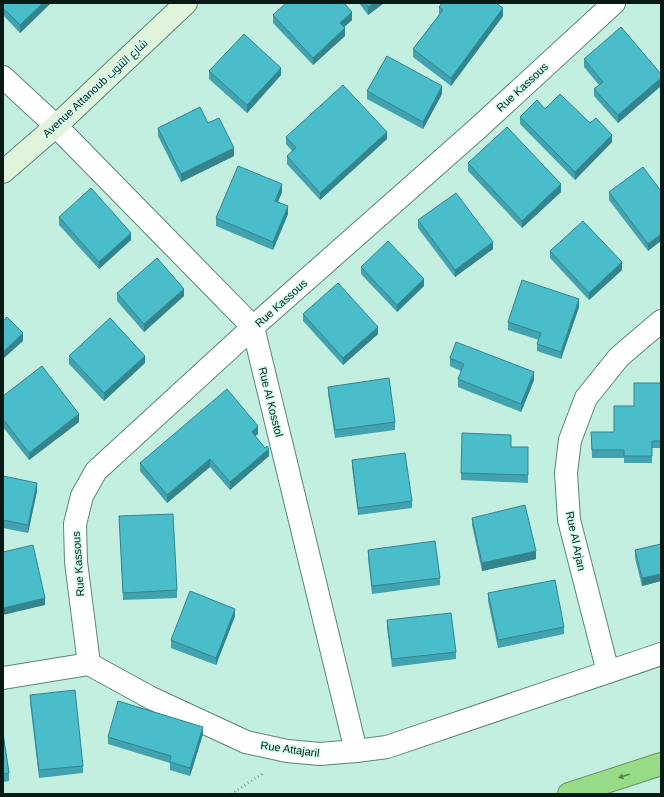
<svg xmlns="http://www.w3.org/2000/svg" width="664" height="797" viewBox="0 0 664 797" font-family="Helvetica,Cairo,sans-serif">
  <style>
    .lines { fill: none; stroke-linecap: round; stroke-linejoin: round }
    .street-casing { stroke: #5c8578; stroke-width: 24 }
    .secondary-casing { stroke: #5c8578; stroke-width: 24 }
    .highway-casing { stroke: #66985f; stroke-width: 24 }
    .path { stroke: #7c9d93; stroke-width: 2.5; stroke-dasharray: 1 3; stroke-linecap: butt }
    .street { stroke: #fff; stroke-width: 22 }
    .secondary { stroke: #e0f4db; stroke-width: 22 }
    .highway { stroke: #98dc87; stroke-width: 22 }
    .wall { fill: #40a3af }
    .shaded-wall { fill: #34848e }
    .building { fill: #4abdcb; stroke: #34848e }
    .oneway { fill: #588554 }
    .labels { text-anchor: middle; stroke-width: 3; stroke-linejoin: round; paint-order: stroke }
    .street-label { font-size: 11px; fill: #091a15; stroke: #d0fcee }
  </style>
  <rect width="100%" height="100%" fill="#c3efe1"/>
  <g class="lines">
    <defs>
      <g id="street">
        <polyline points="3,77 56,126 253,327 356,751"/>
        <polyline points="89,664 76,562 75,524 82,496 96,471 253,327 477,129 614,3"/>
        <polyline points="608,672 569,520 566,473 570,440 586,398 619,357 661,321"/>
        <polyline points="3,678 89,664 151,698 246,742 287,751 320,754 356,751 387,747 661,654"/>
      </g>
      <polyline id="secondary" points="3,172 56,126 186,3"/>
      <polyline id="highway" points="569,794 661,764"/>
    </defs>
    <use href="#street" class="street-casing"/>
    <use href="#secondary" class="secondary-casing"/>
    <use href="#highway" class="highway-casing"/>
    <polyline class="path" points="231,794 262,774 262,772"/>
    <use href="#street" class="street"/>
    <use href="#secondary" class="secondary"/>
    <use href="#highway" class="highway"/>
  </g>
  <g class="wall">
    <polygon points="3,3 51,3 20,33 3,15"/>
    <polygon points="359,3 384,3 368,15"/>
    <polygon points="439,7 503,16 451,86 413,57 413,49 439,15"/>
    <polygon points="273,15 352,20 344,27 345,36 313,65 273,23"/>
    <polygon points="584,59 661,74 661,86 618,123 594,96 594,89 599,85 584,67"/>
    <polygon points="209,71 281,75 247,113 209,79"/>
    <polygon points="367,91 442,94 423,129 367,99"/>
    <polygon points="545,109 590,123 612,142 575,180 520,124 520,117"/>
    <polygon points="208,123 234,156 181,182 158,136 158,128"/>
    <polygon points="286,137 387,139 320,200 287,164 287,156 292,151 286,144"/>
    <polygon points="468,163 561,192 522,228 468,171"/>
    <polygon points="661,191 648,251 609,200 609,192"/>
    <polygon points="282,192 278,202 288,214 273,250 216,226 216,218"/>
    <polygon points="59,217 131,240 99,269 59,225"/>
    <polygon points="418,220 493,249 455,277 418,228"/>
    <polygon points="550,251 622,270 589,300 550,258"/>
    <polygon points="361,267 424,286 397,312 361,274"/>
    <polygon points="117,293 184,296 144,332 117,301"/>
    <polygon points="579,307 561,359 537,351 537,344 539,340 508,330 508,322"/>
    <polygon points="303,314 378,334 343,365 303,321"/>
    <polygon points="69,356 145,363 104,401 69,364"/>
    <polygon points="450,358 534,380 521,412 458,387 458,379 461,371 450,366"/>
    <polygon points="661,383 661,448 652,448 652,463 624,463 624,458 592,458 591,432 614,432"/>
    <polygon points="328,387 395,422 395,430 335,438 328,394"/>
    <polygon points="3,396 79,422 29,460 3,427"/>
    <polygon points="258,434 255,436 269,456 230,490 210,467 167,503 140,471 140,463"/>
    <polygon points="511,447 528,447 528,483 461,480 461,473"/>
    <polygon points="352,460 412,501 412,508 358,515 352,467"/>
    <polygon points="3,476 37,491 28,533 3,528"/>
    <polygon points="119,516 177,590 177,598 123,600"/>
    <polygon points="472,518 536,559 482,571 472,525"/>
    <polygon points="661,544 661,581 642,586 635,558 635,550"/>
    <polygon points="368,550 440,578 440,585 372,594 368,558"/>
    <polygon points="488,593 564,627 564,634 498,648 488,601"/>
    <polygon points="235,616 216,665 171,648 171,640"/>
    <polygon points="387,620 456,652 456,659 392,667 387,628"/>
    <polygon points="30,695 83,766 83,773 39,778 30,702"/>
    <polygon points="3,733 9,773 9,781 3,782"/>
    <polygon points="203,734 190,776 170,770 170,763 108,744 108,737"/>
  </g>
  <g class="shaded-wall">
    <polygon points="43,3 51,3 20,33 20,25"/>
    <polygon points="374,3 384,3 368,15 368,7"/>
    <polygon points="503,8 503,16 451,86 451,78"/>
    <polygon points="352,12 352,20 340,31 340,23"/>
    <polygon points="345,28 345,36 313,65 313,58"/>
    <polygon points="281,68 281,75 247,113 247,105"/>
    <polygon points="661,78 661,86 618,123 618,115"/>
    <polygon points="442,86 442,94 423,129 423,122"/>
    <polygon points="387,132 387,139 320,200 320,193"/>
    <polygon points="612,135 612,142 575,180 575,172"/>
    <polygon points="234,148 234,156 181,182 181,174"/>
    <polygon points="282,184 282,192 275,208 275,201"/>
    <polygon points="561,184 561,192 522,228 522,221"/>
    <polygon points="288,206 288,214 273,250 273,242"/>
    <polygon points="131,233 131,240 99,269 99,262"/>
    <polygon points="661,234 661,241 648,251 648,244"/>
    <polygon points="493,242 493,249 455,277 455,270"/>
    <polygon points="622,262 622,270 589,300 589,293"/>
    <polygon points="424,279 424,286 397,312 397,305"/>
    <polygon points="184,289 184,296 144,332 144,324"/>
    <polygon points="579,299 579,307 561,359 561,352"/>
    <polygon points="378,327 378,334 343,365 343,358"/>
    <polygon points="23,333 23,341 3,359 3,352"/>
    <polygon points="145,356 145,363 104,401 104,393"/>
    <polygon points="534,372 534,380 521,412 521,404"/>
    <polygon points="79,414 79,422 29,460 29,453"/>
    <polygon points="258,426 258,434 252,439 252,432"/>
    <polygon points="269,449 269,456 230,490 230,482"/>
    <polygon points="210,459 210,467 167,503 167,495"/>
    <polygon points="37,483 37,491 28,533 28,525"/>
    <polygon points="536,551 536,559 482,571 482,563"/>
    <polygon points="661,574 661,581 642,586 642,578"/>
    <polygon points="45,598 45,605 3,615 3,608"/>
    <polygon points="235,609 235,616 216,665 216,658"/>
    <polygon points="203,727 203,734 190,776 190,768"/>
  </g>
  <g class="building">
    <polygon points="3,3 43,3 20,25 3,8"/>
    <polygon points="286,3 344,3 352,12 340,23 345,28 313,58 273,15"/>
    <polygon points="365,3 374,3 368,7"/>
    <polygon points="442,3 496,3 503,8 451,78 413,49 443,10 439,7"/>
    <polygon points="621,27 661,74 661,78 618,115 594,89 603,82 584,59"/>
    <polygon points="244,34 281,68 247,105 209,71"/>
    <polygon points="387,56 442,86 423,122 367,91"/>
    <polygon points="343,85 387,132 320,193 287,156 296,148 286,137"/>
    <polygon points="560,94 590,123 596,118 612,135 575,172 520,117 537,100 545,109"/>
    <polygon points="200,107 208,123 219,118 234,148 181,174 158,128"/>
    <polygon points="507,127 561,184 522,221 468,163"/>
    <polygon points="238,166 282,184 275,201 288,206 273,242 216,218"/>
    <polygon points="643,167 661,191 661,234 648,244 609,192"/>
    <polygon points="91,188 131,233 99,262 59,217"/>
    <polygon points="456,193 493,242 455,270 418,220"/>
    <polygon points="583,221 622,262 589,293 550,251"/>
    <polygon points="388,241 424,279 397,305 361,267"/>
    <polygon points="157,258 184,289 144,324 117,293"/>
    <polygon points="522,280 579,299 561,352 537,344 541,333 508,322"/>
    <polygon points="338,283 378,327 343,358 303,314"/>
    <polygon points="7,317 23,333 3,352 3,321"/>
    <polygon points="110,318 145,356 104,393 69,356"/>
    <polygon points="456,342 534,372 521,404 458,379 464,364 450,358"/>
    <polygon points="42,366 79,414 29,453 3,419 3,396"/>
    <polygon points="389,378 395,422 335,430 328,387"/>
    <polygon points="634,383 661,383 661,441 652,441 652,456 624,456 624,450 592,450 591,432 614,432 614,406 634,406"/>
    <polygon points="227,389 258,426 252,432 265,448 267,446 269,449 230,482 210,459 167,495 140,463"/>
    <polygon points="462,433 511,435 511,447 528,447 528,475 461,473"/>
    <polygon points="405,453 412,501 358,508 352,460"/>
    <polygon points="3,476 37,483 28,525 3,520"/>
    <polygon points="525,505 536,551 482,563 472,518"/>
    <polygon points="173,514 177,590 123,593 119,516"/>
    <polygon points="435,541 440,578 372,586 368,550"/>
    <polygon points="661,544 661,574 642,578 635,550"/>
    <polygon points="33,545 45,598 3,608 3,552"/>
    <polygon points="555,580 564,627 498,640 488,593"/>
    <polygon points="190,591 235,609 216,658 171,640"/>
    <polygon points="451,613 456,652 392,659 387,620"/>
    <polygon points="75,690 83,766 39,770 30,695"/>
    <polygon points="118,701 203,727 190,768 170,762 171,756 108,737"/>
    <polygon points="3,733 9,773 3,774"/>
  </g>
  <defs><path id="oneway-solid" d="M-6-.8H1V-3.2L6.5 0L1 3.2V.8H-6Z"/></defs>
  <use class="oneway" href="#oneway-solid" transform="translate(624 776) rotate(162)"/>
  <g class="labels">
    <g class="street-label">
      <text transform="translate(522 87) rotate(-43)" y="4">Rue Kassous</text>
      <text transform="translate(95 88) rotate(-43)" y="4">Avenue Attanoub شارع التنوب</text>
      <text transform="translate(281 303) rotate(-42)" y="4">Rue Kassous</text>
      <text transform="translate(271 402) rotate(76)" y="4">Rue Al Kosstol</text>
      <text transform="translate(576 541) rotate(78)" y="4">Rue Al Arjan</text>
      <text transform="translate(78 564) rotate(-94)" y="4">Rue Kassous</text>
      <text transform="translate(290 749) rotate(8)" y="4">Rue Attajaril</text>
    </g>
  </g>
  <rect width="664" height="797" fill="none" stroke="#091a15" stroke-width="8"/>
</svg>
